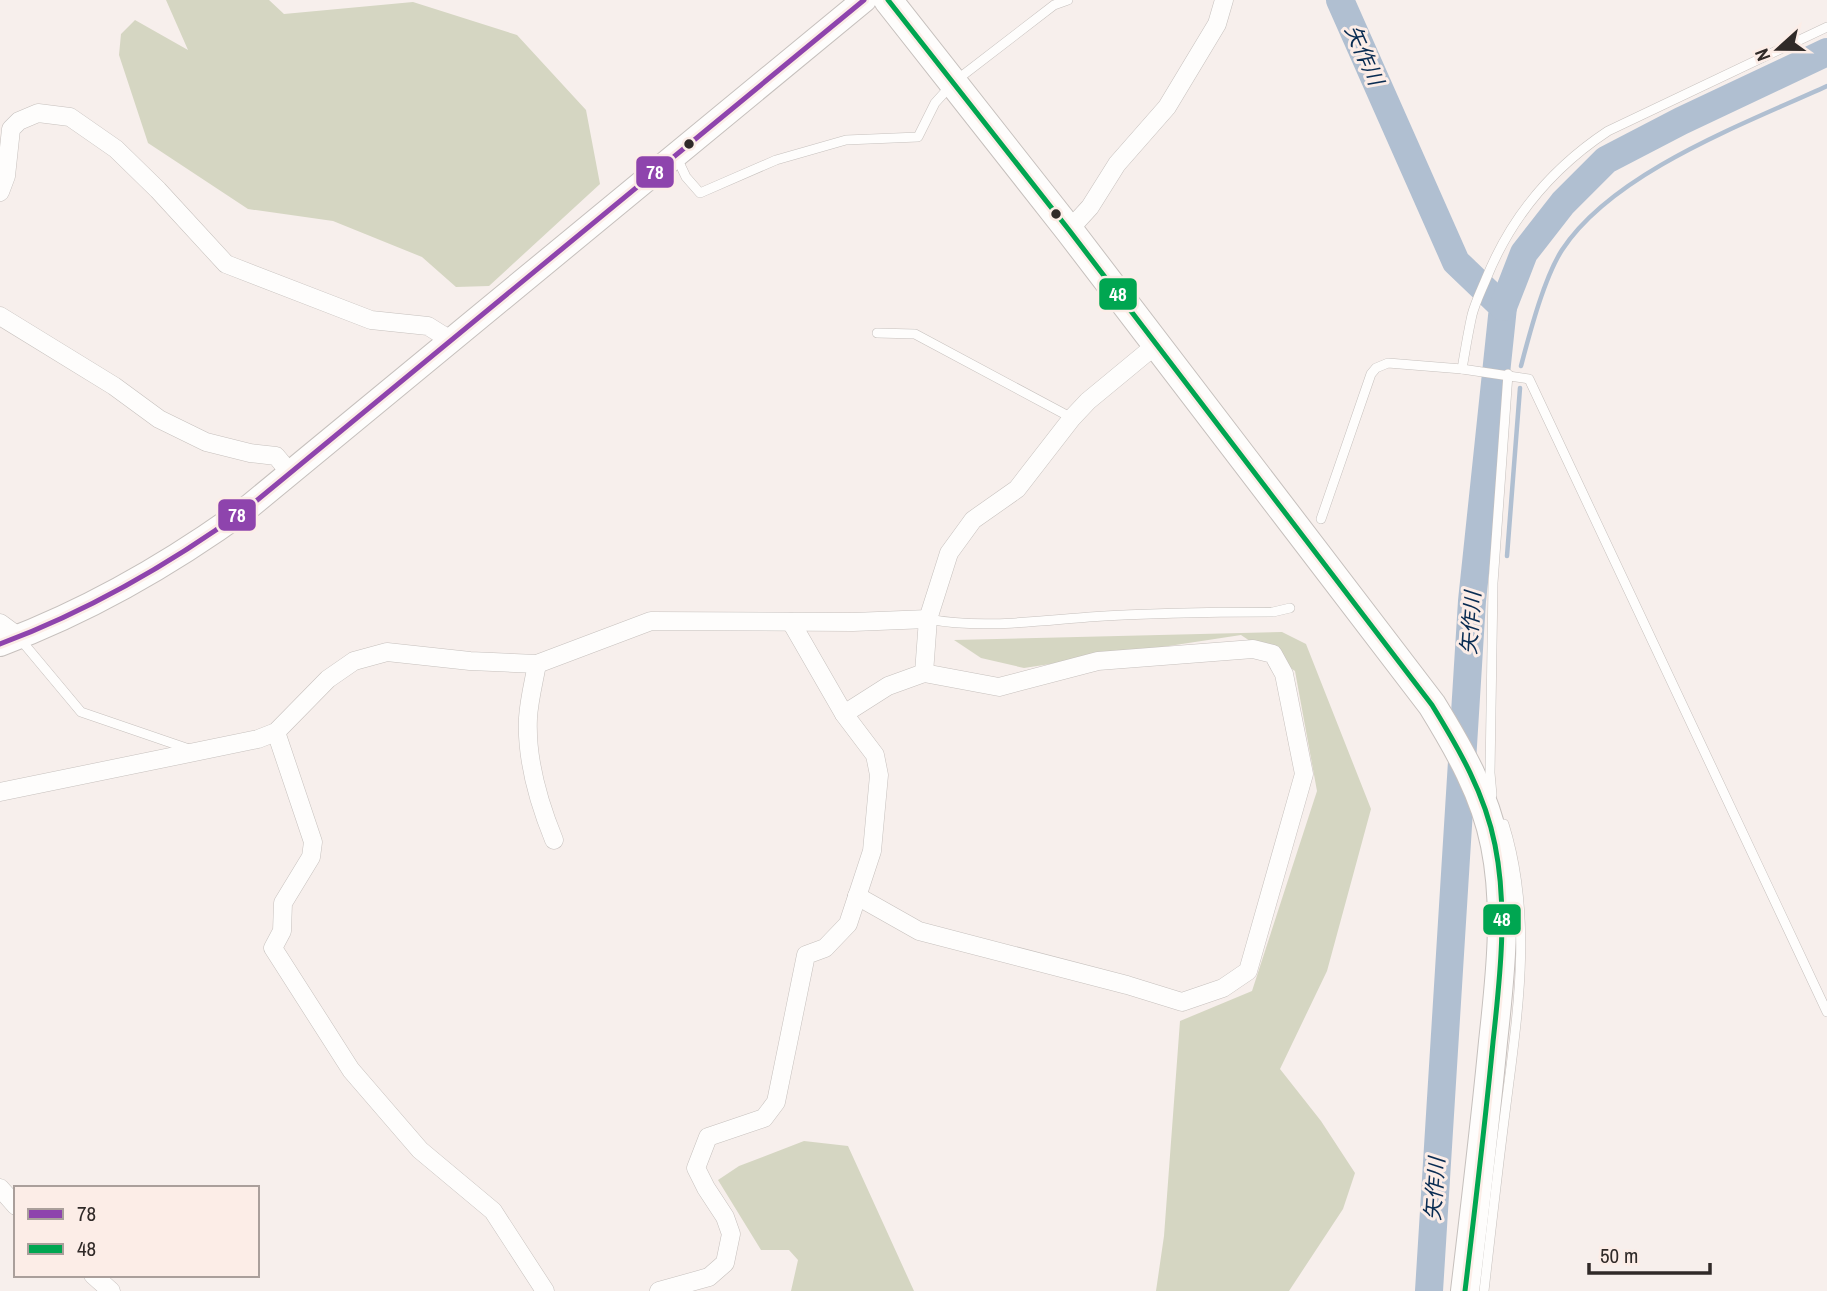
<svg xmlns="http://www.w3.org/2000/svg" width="1827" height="1291" viewBox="0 0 1827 1291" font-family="'Archivo Narrow','Noto Sans JP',sans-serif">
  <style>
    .forest { fill: #d5d6c2 }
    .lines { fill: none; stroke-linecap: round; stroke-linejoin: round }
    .stream { stroke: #b0bfd1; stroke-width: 4.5 }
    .river { stroke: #b0bfd1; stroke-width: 28 }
    .lane-casing { stroke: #c6c0bd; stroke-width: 10 }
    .street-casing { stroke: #c6c0bd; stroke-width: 19 }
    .secondary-casing { stroke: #c6c0bd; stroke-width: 26 }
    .primary-casing { stroke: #c6c0bd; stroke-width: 30 }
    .lane { stroke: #fefdfc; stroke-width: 9 }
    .street { stroke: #fefdfc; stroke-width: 18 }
    .secondary { stroke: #fefdfc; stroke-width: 24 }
    .primary { stroke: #fefdfc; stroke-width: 28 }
    .bus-1-casing { stroke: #fcede7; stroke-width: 10 }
    .bus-2-casing { stroke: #fcede7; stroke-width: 10 }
    .bus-1 { stroke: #8e44ad; stroke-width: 5 }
    .bus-2 { stroke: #00a651; stroke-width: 5 }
    .bus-dot { fill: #302a28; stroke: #fcede7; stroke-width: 2.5 }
    .labels { text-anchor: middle; stroke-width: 6; stroke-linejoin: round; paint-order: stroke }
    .water-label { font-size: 21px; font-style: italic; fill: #092c52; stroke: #fcede7 }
    .line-badge { stroke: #fcede7; stroke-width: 2.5 }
    .badge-label { font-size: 19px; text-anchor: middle; font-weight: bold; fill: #fff }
  </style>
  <rect width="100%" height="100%" fill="#f7efec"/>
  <g class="forest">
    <polygon points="166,0 269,0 284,14 413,2 517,35 586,110 600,184 489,286 456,287 422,257 333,221 248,209 148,143 119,55 121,34 135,20 188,50"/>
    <polygon points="1282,632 1306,644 1371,809 1327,971 1280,1069 1321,1121 1355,1173 1343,1209 1289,1291 1156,1291 1164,1236 1180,1021 1252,991 1317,791 1295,671 1241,635 1024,668 981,658 954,640"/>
    <polygon points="804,1141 848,1146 914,1291 791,1291 798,1260 789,1250 761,1250 718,1180 739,1166"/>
  </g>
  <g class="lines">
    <g class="stream">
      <path d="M 1521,366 C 1530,332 1544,278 1562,250 C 1613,172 1744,124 1827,86"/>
      <polyline points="1507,556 1520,388"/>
    </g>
    <g class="river">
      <polyline points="1340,0 1456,262 1503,307 1472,601 1429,1291"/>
      <polyline points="1503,307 1524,253 1563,203 1606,160 1681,121 1827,52"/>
    </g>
    <defs>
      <g id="lane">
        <polyline points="676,156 686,177 700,193 776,160 846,140 918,137 935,103 954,82 1054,5 1068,0"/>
        <polyline points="877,333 915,334 1072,418"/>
        <path d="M 1462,369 C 1465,351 1468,333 1472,315 C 1475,303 1481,291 1486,279 C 1511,217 1552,168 1608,131 L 1827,27"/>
        <polyline points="1321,519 1371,374 1376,368 1388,363 1462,369 1529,379 1827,1012"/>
        <path d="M 928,619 C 980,629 1037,621 1089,617 C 1150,613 1211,612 1273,612 L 1290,608"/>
        <polyline points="20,639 81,712 189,749"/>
        <polyline points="1492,795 1490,773 1493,583 1508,374"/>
        <path d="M 1484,1291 C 1491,1229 1498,1167 1506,1105 C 1518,1011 1533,917 1504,824"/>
      </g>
      <g id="street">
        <polyline points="0,192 6,176 11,129 19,121 38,113 70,117 116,149 158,190 226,264 371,320 428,326 452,341"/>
        <polyline points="1069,230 1090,207 1117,164 1167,107 1217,24 1224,0"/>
        <polyline points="0,316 114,386 159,419 206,442 250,453 276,456 291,474"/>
        <polyline points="0,623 19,637"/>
        <path d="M 537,664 C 534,681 529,700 528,718 C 526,760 538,801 554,840"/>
        <polyline points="844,714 888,686 924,673 928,619 949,553 973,520 1017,489 1072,418 1088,401 1157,344"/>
        <polyline points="276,732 313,842 311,857 283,903 282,931 273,948 351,1070 420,1150 493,1211 545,1291"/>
        <polyline points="0,792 258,739 276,732 328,679 354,661 387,652 470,661 537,664 651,621 853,622 928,619"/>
        <polyline points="857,896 919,931 1127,985 1182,1002 1223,988 1248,971 1304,774 1284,674 1273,654 1253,649 1098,661 999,687 924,673"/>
        <polyline points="0,1188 16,1206"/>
        <polyline points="93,1275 111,1291"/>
        <polyline points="659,1291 709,1277 725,1263 731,1234 725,1217 706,1188 696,1168 708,1137 764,1118 776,1102 806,955 825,948 848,924 872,851 879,775 875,755 844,714 791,622"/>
      </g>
      <path id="secondary" d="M 0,644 C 91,610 172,563 250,506 L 864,0"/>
      <path id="primary" d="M 888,0 L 1069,230 L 1432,705 C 1459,749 1485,794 1495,845 C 1508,909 1500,978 1493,1042 C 1485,1125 1475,1208 1465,1291"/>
    </defs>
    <use href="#lane" class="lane-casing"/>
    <use href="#street" class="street-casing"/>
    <use href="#secondary" class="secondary-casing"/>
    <use href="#primary" class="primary-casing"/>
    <use href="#lane" class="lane"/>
    <use href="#street" class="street"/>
    <use href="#secondary" class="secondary"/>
    <use href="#primary" class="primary"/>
    <defs>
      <path id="bus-1" d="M 0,644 C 91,610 172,563 250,506 L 864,0"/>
      <path id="bus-2" d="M 888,0 L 1069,230 L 1432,705 C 1459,749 1485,794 1495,845 C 1508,909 1500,978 1493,1042 C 1485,1125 1475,1208 1465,1291"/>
    </defs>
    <use href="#bus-1" class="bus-1-casing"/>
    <use href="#bus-2" class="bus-2-casing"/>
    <use href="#bus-1" class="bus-1"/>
    <use href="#bus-2" class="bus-2"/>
  </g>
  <g class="bus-dot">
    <circle cx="689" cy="144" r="6"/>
    <circle cx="1056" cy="214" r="6"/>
  </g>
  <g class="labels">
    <g class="water-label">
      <text transform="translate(1364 55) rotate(66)" y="7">矢作川</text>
      <text transform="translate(1471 623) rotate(-86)" y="7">矢作川</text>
      <text transform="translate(1435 1189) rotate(-86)" y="7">矢作川</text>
    </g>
  </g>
  <g class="line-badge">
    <rect x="635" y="155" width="40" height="34" rx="7" fill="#8e44ad"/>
    <rect x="1098" y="277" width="40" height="34" rx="7" fill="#00a651"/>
    <rect x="217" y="498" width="40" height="34" rx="7" fill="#8e44ad"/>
    <rect x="1482" y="903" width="40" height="33" rx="7" fill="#00a651"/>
  </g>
  <g class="badge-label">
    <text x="655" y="179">78</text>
    <text x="1118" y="301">48</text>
    <text x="237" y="522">78</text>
    <text x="1502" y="926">48</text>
  </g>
  <rect x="14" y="1186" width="245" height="91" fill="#fcede7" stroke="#aa9f9b" stroke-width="2"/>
  <rect x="28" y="1209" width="35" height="10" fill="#8e44ad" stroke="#aa9f9b" stroke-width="2"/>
  <text x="77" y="1221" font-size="21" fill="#302a28">78</text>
  <rect x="28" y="1244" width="35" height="10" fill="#00a651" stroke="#aa9f9b" stroke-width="2"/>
  <text x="77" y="1256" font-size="21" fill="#302a28">48</text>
  <g transform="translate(1778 49) rotate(249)" stroke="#fcede7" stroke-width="5" paint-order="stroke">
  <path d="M0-5L12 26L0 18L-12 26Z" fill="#302a28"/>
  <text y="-10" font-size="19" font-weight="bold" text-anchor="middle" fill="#302a28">N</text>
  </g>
  <path d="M1589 1263v10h121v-10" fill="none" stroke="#302a28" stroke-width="3.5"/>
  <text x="1600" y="1263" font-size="21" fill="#302a28" stroke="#fcede7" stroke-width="5" paint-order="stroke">50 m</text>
</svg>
